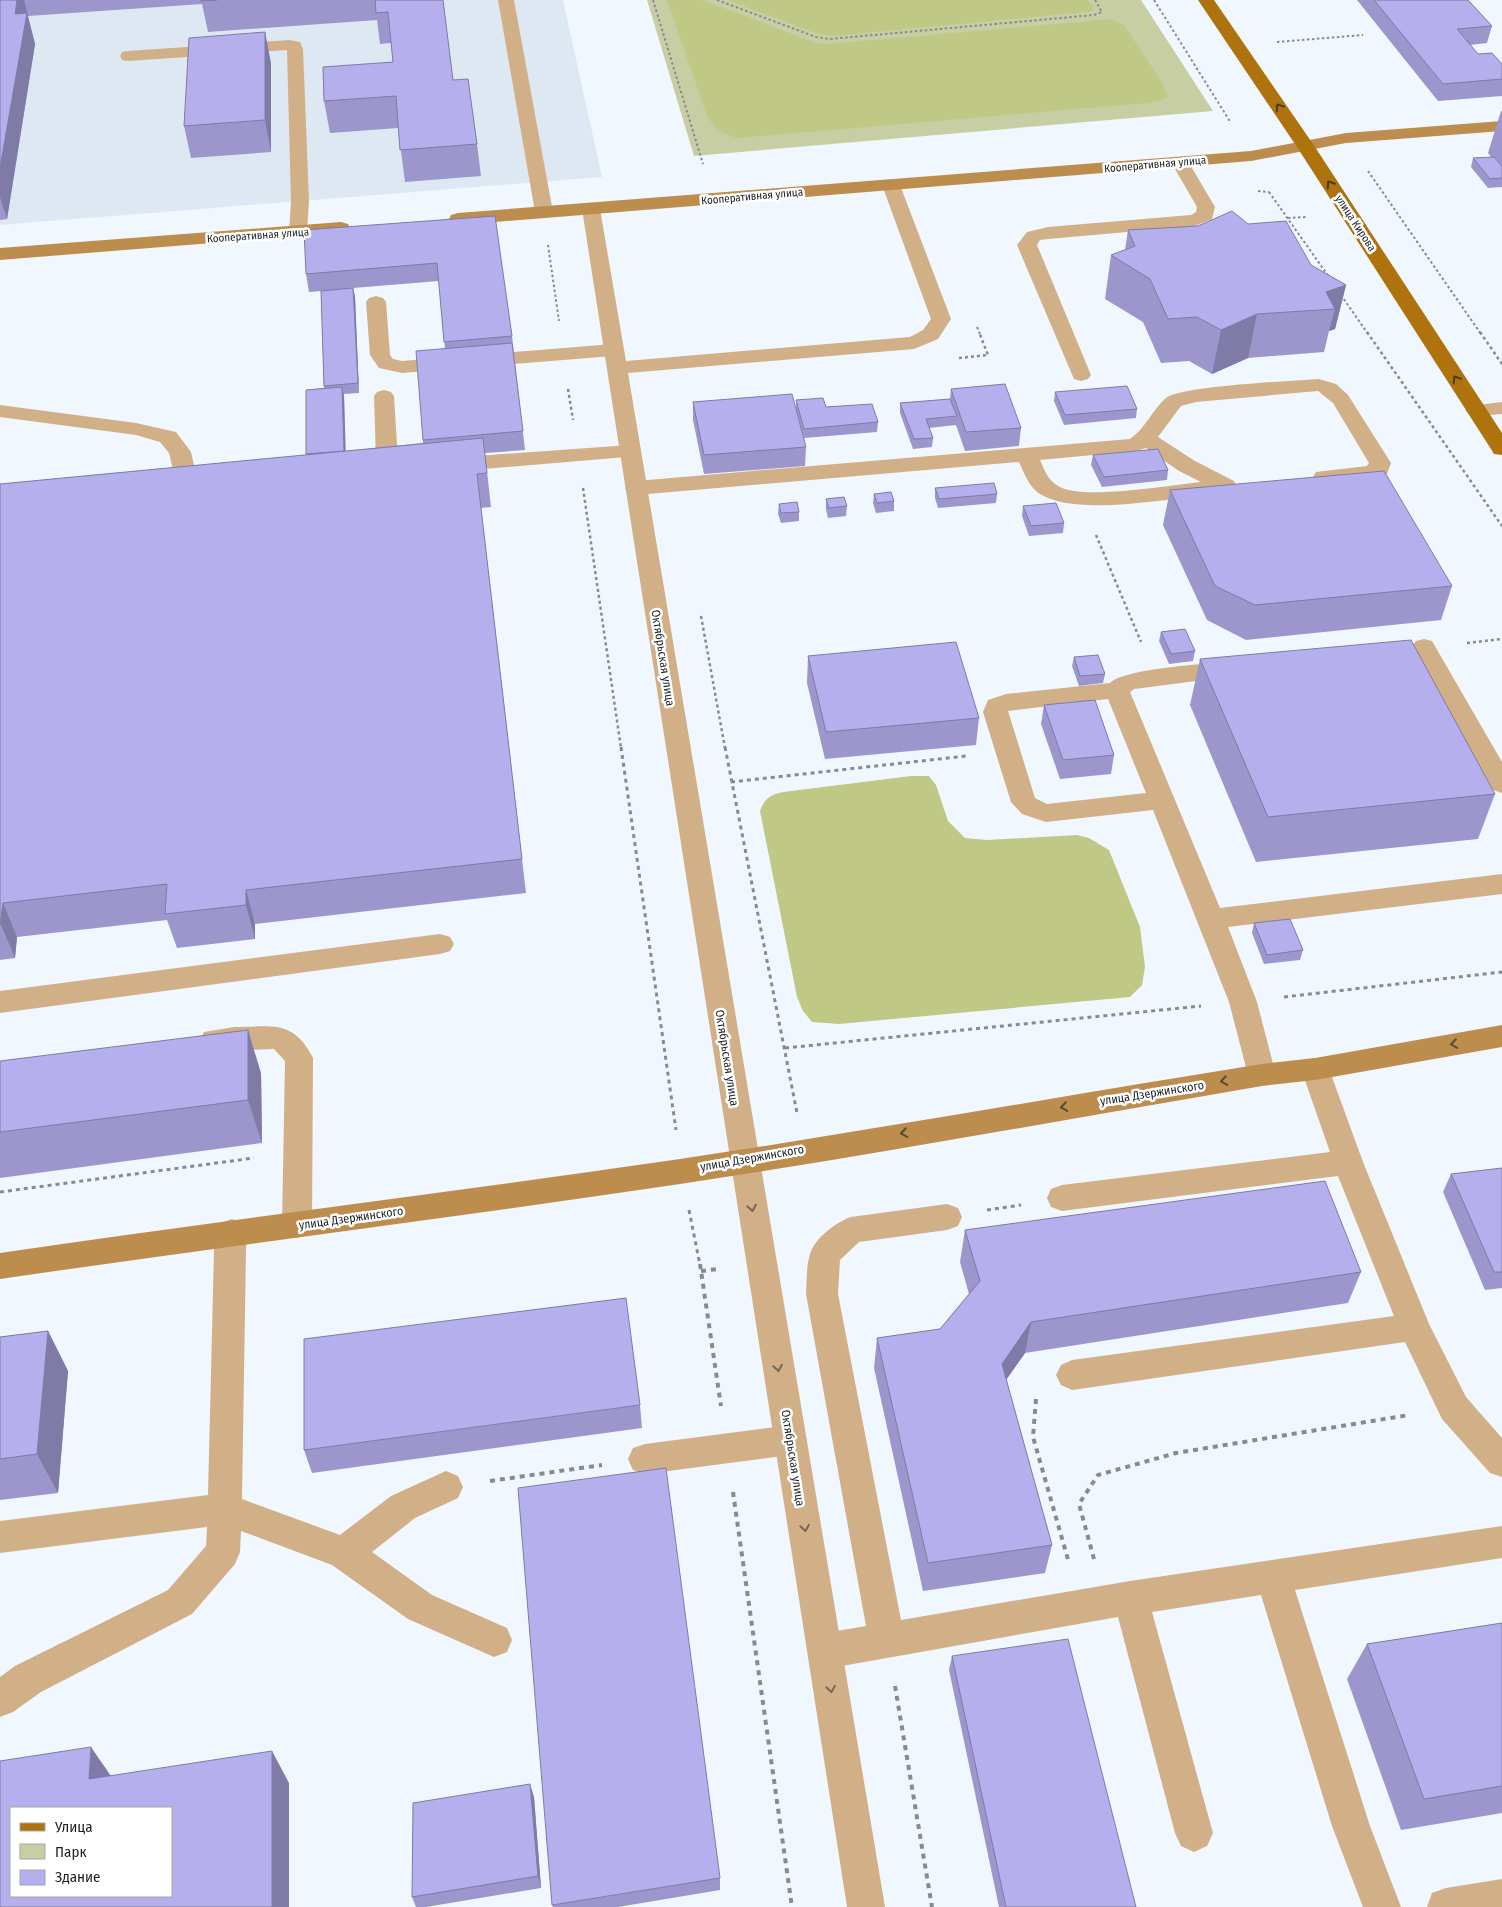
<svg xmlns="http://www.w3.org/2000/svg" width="1502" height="1907" viewBox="0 0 1502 1907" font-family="'Fira Sans Condensed',sans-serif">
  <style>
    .built { fill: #dee8f3 }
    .green { fill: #c8cea3 }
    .forest { fill: #c0c886 }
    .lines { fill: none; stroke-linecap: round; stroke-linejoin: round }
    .path-far3 { stroke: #868b90; stroke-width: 2; stroke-dasharray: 2.5 2.5; stroke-linecap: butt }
    .path-far2 { stroke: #868b90; stroke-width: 2.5; stroke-dasharray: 3 3; stroke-linecap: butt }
    .path-far1 { stroke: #868b90; stroke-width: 3; stroke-dasharray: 4 4; stroke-linecap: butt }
    .path { stroke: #868b90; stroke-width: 4; stroke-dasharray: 5 5; stroke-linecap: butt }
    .lane { fill: #d1b088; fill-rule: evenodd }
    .street { fill: #d1b088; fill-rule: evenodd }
    .secondary { fill: #bd8d4d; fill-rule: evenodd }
    .primary { fill: #ae730c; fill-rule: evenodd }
    .wall { fill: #9c96cc; fill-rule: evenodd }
    .shaded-wall { fill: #7f7aa6 }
    .building { fill: #b5afed; stroke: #7f7aa6; fill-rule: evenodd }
    .oneway { stroke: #48391c }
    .oneway2 { stroke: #5d4c34 }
    .oneway3 { stroke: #776856 }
    .labels { text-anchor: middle; stroke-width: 5; stroke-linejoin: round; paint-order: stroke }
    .far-street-label { font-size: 11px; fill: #1d2023; stroke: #fff }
    .street-label { font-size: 12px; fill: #1d2023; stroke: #fff }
  </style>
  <rect width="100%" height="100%" fill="#f1f7fe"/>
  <polygon class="built" points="0,0 563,0 602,177 0,225"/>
  <polygon class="green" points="647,0 1141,0 1213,111 694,156"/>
  <g class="forest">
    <path d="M 667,0 L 702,0 L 817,43 L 826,44 L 1112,19 L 1124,25 L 1163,84 L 1168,97 L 1162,100 L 1148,103 L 738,138 C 724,135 714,128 707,116 Z"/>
    <polygon points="727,0 1088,0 1093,7 1092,11 1088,12 834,36 818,34"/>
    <path d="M 911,776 L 929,776 L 936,785 L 948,821 L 965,838 L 987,840 L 1077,835 L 1089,838 L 1109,850 L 1140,927 L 1145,967 L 1142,985 L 1130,997 L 839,1024 L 812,1022 L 803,1011 L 797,997 L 760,811 C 765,798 770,795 783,792 Z"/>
  </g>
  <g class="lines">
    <g class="path-far3">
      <polyline points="653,0 703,164"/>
      <polyline points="717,0 816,37 830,39 1094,15 1102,12 1095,0"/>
      <polyline points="1154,0 1231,123"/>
      <polyline points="1277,42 1363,35"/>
      <polyline points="1368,171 1481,334"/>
      <polyline points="1258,191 1269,192"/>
      <polyline points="1269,192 1329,277"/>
      <polyline points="1288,218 1307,217"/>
      <polyline points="548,245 559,321"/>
      <polyline points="1341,295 1368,334"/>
      <polyline points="977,327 980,334"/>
    </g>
    <g class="path-far2">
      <polyline points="1367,332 1502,526"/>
      <polyline points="1480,332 1502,364"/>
      <polyline points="959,358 988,355 979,332"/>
      <polyline points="568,389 573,420"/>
      <polyline points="583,488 621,748"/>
      <polyline points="1096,535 1141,642"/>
      <polyline points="701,616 725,748"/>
      <polyline points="1467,643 1502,639"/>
    </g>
    <g class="path-far1">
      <polyline points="621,747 676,1130"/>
      <polyline points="725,747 797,1113"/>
      <polyline points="731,782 966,756"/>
      <polyline points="1284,997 1502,972"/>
      <polyline points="785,1048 1201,1006"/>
      <polyline points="0,1192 254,1158"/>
      <polyline points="689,1210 700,1265"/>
      <polyline points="987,1210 1021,1205"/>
    </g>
    <g class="path">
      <polyline points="700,1264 721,1406"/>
      <polyline points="701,1271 718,1269"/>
      <polyline points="1036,1399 1033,1437 1069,1563"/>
      <polyline points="490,1481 602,1465"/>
      <polyline points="733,1492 792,1907"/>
      <polyline points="1094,1559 1079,1504 1098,1475 1176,1453 1409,1415"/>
      <polyline points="895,1686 932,1907"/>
    </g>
    <g class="lane">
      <polygon points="498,0 514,0 553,212 551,216 544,218 537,216 535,212"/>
      <polygon points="289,40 300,42 303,49 309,201 307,232 305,236 298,238 291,236 289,232 291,201 287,50 128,61 122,60 120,56 122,52 128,51"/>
      <polygon points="1180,157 1186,158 1215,207 1212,219 1195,226 1048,239 1040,240 1037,245 1091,375 1088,379 1081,381 1074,379 1017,245 1027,232 1048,227 1191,215 1196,212 1197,207 1171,162 1174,158"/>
      <polygon points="376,296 383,298 386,302 390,355 393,359 402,361 613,344 620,346 623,350 620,354 613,356 402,373 379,368 370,355 366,302 369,298"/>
      <path d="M 1319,379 L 1336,384 L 1348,395 L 1391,463 L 1387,474 C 1369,480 1334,486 1316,482 L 1313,477 L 1316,472 L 1367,466 L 1369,463 L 1333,403 L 1318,391 L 1196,402 L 1181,406 L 1158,437 L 1195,461 L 1234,481 L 1237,486 L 1234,491 L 1226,493 L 1216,489 L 1214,493 L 1206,495 C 1166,499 1068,518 1036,491 C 1028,484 1023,471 1019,462 L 636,495 L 628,493 L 625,488 L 628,483 L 636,481 L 1130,439 C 1146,428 1152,410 1166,398 C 1181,386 1293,381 1319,379 ZM 1146,448 L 1179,471 L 1201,482 C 1172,485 1083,500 1060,487 C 1048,481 1045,471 1040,460 L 1136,451 Z"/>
      <path d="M 384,390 L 391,392 L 394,396 L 398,460 L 401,463 L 414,464 L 417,469 L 414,474 C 398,478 386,475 376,461 L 374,396 L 377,392 Z"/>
      <polygon points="1502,402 1502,414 1476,416 1469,414 1465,410 1469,406"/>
      <polygon points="0,405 136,423 176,432 191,452 200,491 197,496 189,498 181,496 178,491 169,453 160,442 136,435 0,417"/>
      <polygon points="630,445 638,446 641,451 638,456 449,472 441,470 438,465 441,460 449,458"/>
      <polygon points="1424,639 1432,641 1502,762 1502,793 1493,790 1412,647 1416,641"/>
      <path d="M 1234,661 L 1243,663 L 1246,669 L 1243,675 L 1134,689 L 1130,692 L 1220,908 L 1502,874 L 1502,894 L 1228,927 L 1257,1002 L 1276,1075 L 1272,1083 L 1262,1086 L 1252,1083 L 1248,1075 L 1229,1002 L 1153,810 L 1046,822 L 1022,814 L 1011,802 L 983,712 L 988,700 L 1006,694 L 1110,683 C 1125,668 1209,664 1234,661 ZM 1108,699 L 1146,793 L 1047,804 L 1035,798 L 1008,711 Z"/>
      <polygon points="440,934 450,937 454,944 450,951 440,954 0,1013 0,991"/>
      <path d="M 234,1027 C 272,1027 293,1019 313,1058 L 312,1225 L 308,1234 L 297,1238 L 286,1234 L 282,1225 L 285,1061 L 274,1049 L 214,1051 L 204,1048 L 200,1040 L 204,1032 Z"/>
      <polygon points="1315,1058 1325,1061 1329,1069 1363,1162 1429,1324 1466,1397 1502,1438 1502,1477 1490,1473 1442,1419 1405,1342 1072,1390 1061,1385 1056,1375 1061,1365 1072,1360 1394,1316 1338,1176 1062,1211 1051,1207 1047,1198 1051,1189 1062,1185 1330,1152 1301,1069 1305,1061"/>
      <path d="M 947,1204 L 958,1208 L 962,1217 L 958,1226 L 947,1230 L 859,1242 L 840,1260 L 838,1294 L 901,1620 L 1130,1581 L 1502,1526 L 1502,1558 L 1295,1590 L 1370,1826 L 1401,1907 L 1363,1907 L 1332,1826 L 1261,1595 L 1152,1612 L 1213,1833 L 1207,1846 L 1194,1852 L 1181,1846 L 1175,1833 L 1118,1617 L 825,1669 L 812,1663 L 807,1651 L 812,1639 L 825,1633 L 866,1626 L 806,1294 C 807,1282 806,1266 810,1254 C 815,1238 836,1222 851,1217 Z"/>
      <polygon points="232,1219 243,1223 247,1232 246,1250 242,1499 340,1535 391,1496 446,1471 458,1476 463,1487 458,1498 415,1518 372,1552 432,1595 507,1628 512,1640 507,1652 494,1657 408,1619 332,1565 241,1531 240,1552 235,1564 192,1614 41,1692 13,1712 0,1717 0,1677 15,1666 168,1590 206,1546 207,1527 0,1553 0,1521 208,1495 214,1250 217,1232 221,1223"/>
      <polygon points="790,1425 802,1429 807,1440 802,1451 790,1455 645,1474 633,1470 628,1459 633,1448 645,1444"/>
      <polygon points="1502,1879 1502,1907 1427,1907 1432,1893 1446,1888"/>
    </g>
    <polygon class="street" points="891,179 897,181 900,185 951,319 938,339 914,349 628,373 885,1907 847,1907 582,209 584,205 591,203 598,205 600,209 626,361 910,337 923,330 931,319 882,185 885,181"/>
    <g class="secondary">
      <polygon points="1502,121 1502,131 1346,143 1251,161 458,225 451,223 449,219 451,215 458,213 1251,151 1346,133"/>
      <polygon points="341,222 348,224 350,228 348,232 0,260 0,248"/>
      <path d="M 1502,1025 L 1502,1047 L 1315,1080 L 1262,1086 C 1068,1119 874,1155 680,1184 C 453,1218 226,1246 0,1279 L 0,1253 C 226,1220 453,1192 680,1159 C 874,1130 1068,1095 1262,1064 L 1315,1058 Z"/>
    </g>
    <polygon class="primary" points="1198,0 1214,0 1315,147 1502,433 1502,455 1494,454 1491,449 1297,147"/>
  </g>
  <g class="wall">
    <polygon points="0,0 443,0 453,80 477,144 481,176 405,182 398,128 330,133 324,101 393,62 391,43 380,44 377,20 208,32 202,4 28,16 28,18 35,44 7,219 0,220"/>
    <polygon points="1357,0 1468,0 1492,26 1487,43 1470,45 1478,54 1502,64 1502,96 1438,101"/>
    <polygon points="265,32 271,64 271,152 191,158 184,126"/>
    <polygon points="1501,111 1502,111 1502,187 1488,188 1471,167 1473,158 1491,157 1488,153"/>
    <path d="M 495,216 L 512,336 L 525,450 L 485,453 L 491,507 L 481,508 L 526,893 L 255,924 L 255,939 L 177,948 L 167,920 L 17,937 L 15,958 L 0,960 L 0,484 L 306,455 L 306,390 L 324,388 L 321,291 L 309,292 L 306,274 ZM 439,281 L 445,349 L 423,440 L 423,443 L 345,451 L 344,394 L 359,393 L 355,297 L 353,288 Z"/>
    <polygon points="1248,224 1311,265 1346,285 1335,329 1329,331 1324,352 1248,358 1212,374 1189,361 1161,363 1143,322 1105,299 1111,255 1125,250 1128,230"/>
    <polygon points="951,389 1021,428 1019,446 965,451 956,425 929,428 933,438 932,447 913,449 900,413 900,403 950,399"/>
    <polygon points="1055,392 1137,409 1136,418 1064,425 1054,401"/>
    <polygon points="796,400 878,422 877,432 804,438 796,409"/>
    <polygon points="693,402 806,447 805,466 704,474 693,420"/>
    <polygon points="1093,455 1168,470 1167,480 1102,487 1091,465"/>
    <polygon points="935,488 997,494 996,503 938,508 935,498"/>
    <polygon points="1170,490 1452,586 1441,620 1246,640 1207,620 1163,525"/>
    <polygon points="874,494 894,501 894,511 876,513 873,503"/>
    <polygon points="826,499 847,506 846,516 828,518 826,509"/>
    <polygon points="779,504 799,512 799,521 781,523 778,514"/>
    <polygon points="1023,506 1064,523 1063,533 1029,536 1022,516"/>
    <polygon points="1161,632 1195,651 1193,661 1169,664 1159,641"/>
    <polygon points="808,656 979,718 976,745 825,759 807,683"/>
    <polygon points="1074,657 1105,674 1103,683 1079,686 1072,666"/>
    <polygon points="1200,659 1495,794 1478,839 1256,862 1190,705"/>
    <polygon points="1044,705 1114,755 1111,774 1060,779 1041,724"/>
    <polygon points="1254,923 1303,950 1300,960 1264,964 1252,933"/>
    <polygon points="0,1061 261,1073 262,1143 0,1178"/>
    <polygon points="1502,1168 1502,1288 1485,1290 1443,1192 1451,1174"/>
    <polygon points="965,1230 1361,1272 1348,1303 1025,1353 1006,1380 1052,1545 1045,1573 923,1591 874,1368 877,1338 940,1329 969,1294 960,1262"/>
    <polygon points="48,1331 68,1371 58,1493 0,1500 0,1337"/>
    <polygon points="640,1405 642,1428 312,1473 304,1450"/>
    <polygon points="1502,1623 1502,1813 1401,1830 1347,1679 1367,1644"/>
    <polygon points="952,1656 1136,1907 999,1907 949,1670"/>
    <polygon points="534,1797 541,1888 426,1907 416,1907 412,1897"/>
    <polygon points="720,1878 720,1890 618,1907 553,1907 552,1905"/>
  </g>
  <g class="shaded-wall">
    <polygon points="17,0 24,0 35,44 7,219 0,197 0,168 15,14"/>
    <polygon points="265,32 271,64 271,152 265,120"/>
    <polygon points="1346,285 1335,329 1329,331 1335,309 1326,292"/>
    <polygon points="353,288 355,297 359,393 358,383"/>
    <polygon points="1257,314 1248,358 1212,374 1221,330"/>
    <polygon points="342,387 344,396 346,460 344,451"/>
    <polygon points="246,890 255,924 255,939 246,905"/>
    <polygon points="3,903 17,937 15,958 1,925"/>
    <polygon points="248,1030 261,1073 262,1143 248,1100"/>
    <polygon points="1031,1322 1025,1353 996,1394 1002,1364"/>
    <polygon points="48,1331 68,1371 58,1493 37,1454"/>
    <polygon points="91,1747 113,1779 89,1779"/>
    <polygon points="272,1751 289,1783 289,1907 272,1907"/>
    <polygon points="530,1784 534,1797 541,1888 538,1876"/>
  </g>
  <g class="building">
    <polygon points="0,0 17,0 15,14 27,13 0,168"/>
    <polygon points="201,0 217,0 201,1"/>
    <polygon points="375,0 443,0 453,80 468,79 477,144 400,150 396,96 324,101 323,67 393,62 388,12 376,13"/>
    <polygon points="1374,0 1468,0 1492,26 1457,29 1478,54 1492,53 1502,64 1502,79 1443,84"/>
    <polygon points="265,32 265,120 184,126 189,38"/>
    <polygon points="1494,157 1502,166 1502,178 1490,179 1473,158"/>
    <polygon points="1232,211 1248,224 1286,221 1311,265 1346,285 1326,292 1335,309 1257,314 1221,330 1197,317 1168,319 1150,279 1111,255 1135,246 1128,230 1198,226"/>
    <polygon points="495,216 512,336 444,342 437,263 306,274 304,230"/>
    <polygon points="353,288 358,383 324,386 321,291"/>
    <polygon points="512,343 523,431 423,440 416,351"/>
    <polygon points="1005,384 1021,428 966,432 951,389"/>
    <polygon points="1127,386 1137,409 1065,415 1055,392"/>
    <polygon points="342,387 344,451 306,454 306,390"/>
    <polygon points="792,394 806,447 704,455 693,402"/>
    <polygon points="823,398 826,407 872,404 878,422 804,429 796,400"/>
    <polygon points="950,399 957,416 926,419 933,438 914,439 900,403"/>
    <polygon points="483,438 487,473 477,474 522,859 246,890 246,905 165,914 167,884 3,903 0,925 0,484"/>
    <polygon points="1158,449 1168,470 1104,477 1093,455"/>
    <polygon points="1384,471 1452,586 1255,605 1215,586 1170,490"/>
    <polygon points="994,483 997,494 939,499 935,488"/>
    <polygon points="891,492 894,501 877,503 874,494"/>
    <polygon points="844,497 847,506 829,508 826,499"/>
    <polygon points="797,502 799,512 781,513 779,504"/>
    <polygon points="1056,503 1064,523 1031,526 1023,506"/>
    <polygon points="1185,629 1195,651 1171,654 1161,632"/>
    <polygon points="1411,640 1495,794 1268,817 1200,659"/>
    <polygon points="956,642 979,718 826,732 808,656"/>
    <polygon points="1098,655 1105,674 1080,676 1074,657"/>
    <polygon points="1095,700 1114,755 1063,760 1044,705"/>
    <polygon points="1290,919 1303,950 1267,955 1254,923"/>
    <polygon points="248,1030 248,1100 0,1132 0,1061"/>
    <polygon points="1502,1168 1502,1272 1494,1272 1451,1174"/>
    <polygon points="1325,1181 1361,1272 1031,1322 1002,1364 1052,1545 928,1563 877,1338 940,1329 980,1281 965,1230"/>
    <polygon points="626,1298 640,1405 304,1450 304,1339"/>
    <polygon points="48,1331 37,1454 0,1459 0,1337"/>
    <polygon points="666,1468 720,1878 552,1905 518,1488"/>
    <polygon points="1502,1623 1502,1786 1424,1799 1367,1644"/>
    <polygon points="1068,1639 1136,1907 1006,1907 952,1656"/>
    <path d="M 91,1747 L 89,1779 L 272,1751 L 272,1907 L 0,1907 L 0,1761 ZM 11,1808 L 171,1808 L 171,1896 L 11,1896 Z"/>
    <polygon points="530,1784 538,1876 412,1897 413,1803"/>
  </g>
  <defs><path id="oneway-chevron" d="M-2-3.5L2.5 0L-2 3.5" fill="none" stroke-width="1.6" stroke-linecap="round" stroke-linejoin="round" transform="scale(1.25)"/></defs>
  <g class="oneway">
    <use href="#oneway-chevron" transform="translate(1279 107) rotate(-124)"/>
    <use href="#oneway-chevron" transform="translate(1330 184) rotate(-123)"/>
    <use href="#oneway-chevron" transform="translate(1456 379) rotate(-123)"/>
  </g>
  <g class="oneway2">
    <use href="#oneway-chevron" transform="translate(1454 1044) rotate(171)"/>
    <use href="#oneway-chevron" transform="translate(1224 1081) rotate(171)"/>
    <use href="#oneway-chevron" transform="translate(1064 1107) rotate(171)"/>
    <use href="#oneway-chevron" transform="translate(904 1133) rotate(171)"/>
  </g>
  <g class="oneway3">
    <use href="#oneway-chevron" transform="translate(752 1208) rotate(80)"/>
    <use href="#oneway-chevron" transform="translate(778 1368) rotate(81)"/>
    <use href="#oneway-chevron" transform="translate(805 1528) rotate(81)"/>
    <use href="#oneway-chevron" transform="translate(831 1689) rotate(81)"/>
  </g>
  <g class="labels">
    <g class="far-street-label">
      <text transform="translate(1155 164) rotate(-5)" y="4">Кооперативная улица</text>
      <text transform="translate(752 196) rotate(-5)" y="4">Кооперативная улица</text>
      <text transform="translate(1356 223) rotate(57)" y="4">улица Кирова</text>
      <text transform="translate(258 235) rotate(-4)" y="4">Кооперативная улица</text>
    </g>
    <g class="street-label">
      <text transform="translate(663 658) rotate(81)" y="4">Октябрьская улица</text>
      <text transform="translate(727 1058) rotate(81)" y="4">Октябрьская улица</text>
      <text transform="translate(1152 1093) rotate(-9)" y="4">улица Дзержинского</text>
      <text transform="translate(752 1158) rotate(-10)" y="4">улица Дзержинского</text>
      <text transform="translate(351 1218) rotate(-8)" y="4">улица Дзержинского</text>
      <text transform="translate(793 1458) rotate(81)" y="4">Октябрьская улица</text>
    </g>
  </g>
  <rect x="10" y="1807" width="162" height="90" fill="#ffffff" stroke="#a5a6a7"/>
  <rect x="20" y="1823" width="25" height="8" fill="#ae730c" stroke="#a5a6a7"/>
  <text x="55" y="1832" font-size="15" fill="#1d2023">Улица</text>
  <rect x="20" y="1844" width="25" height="15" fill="#c8cea3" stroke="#a5a6a7"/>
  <text x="55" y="1857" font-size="15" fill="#1d2023">Парк</text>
  <rect x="20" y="1870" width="25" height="15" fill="#b5afed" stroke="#a5a6a7"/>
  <text x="55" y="1882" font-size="15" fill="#1d2023">Здание</text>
</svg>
